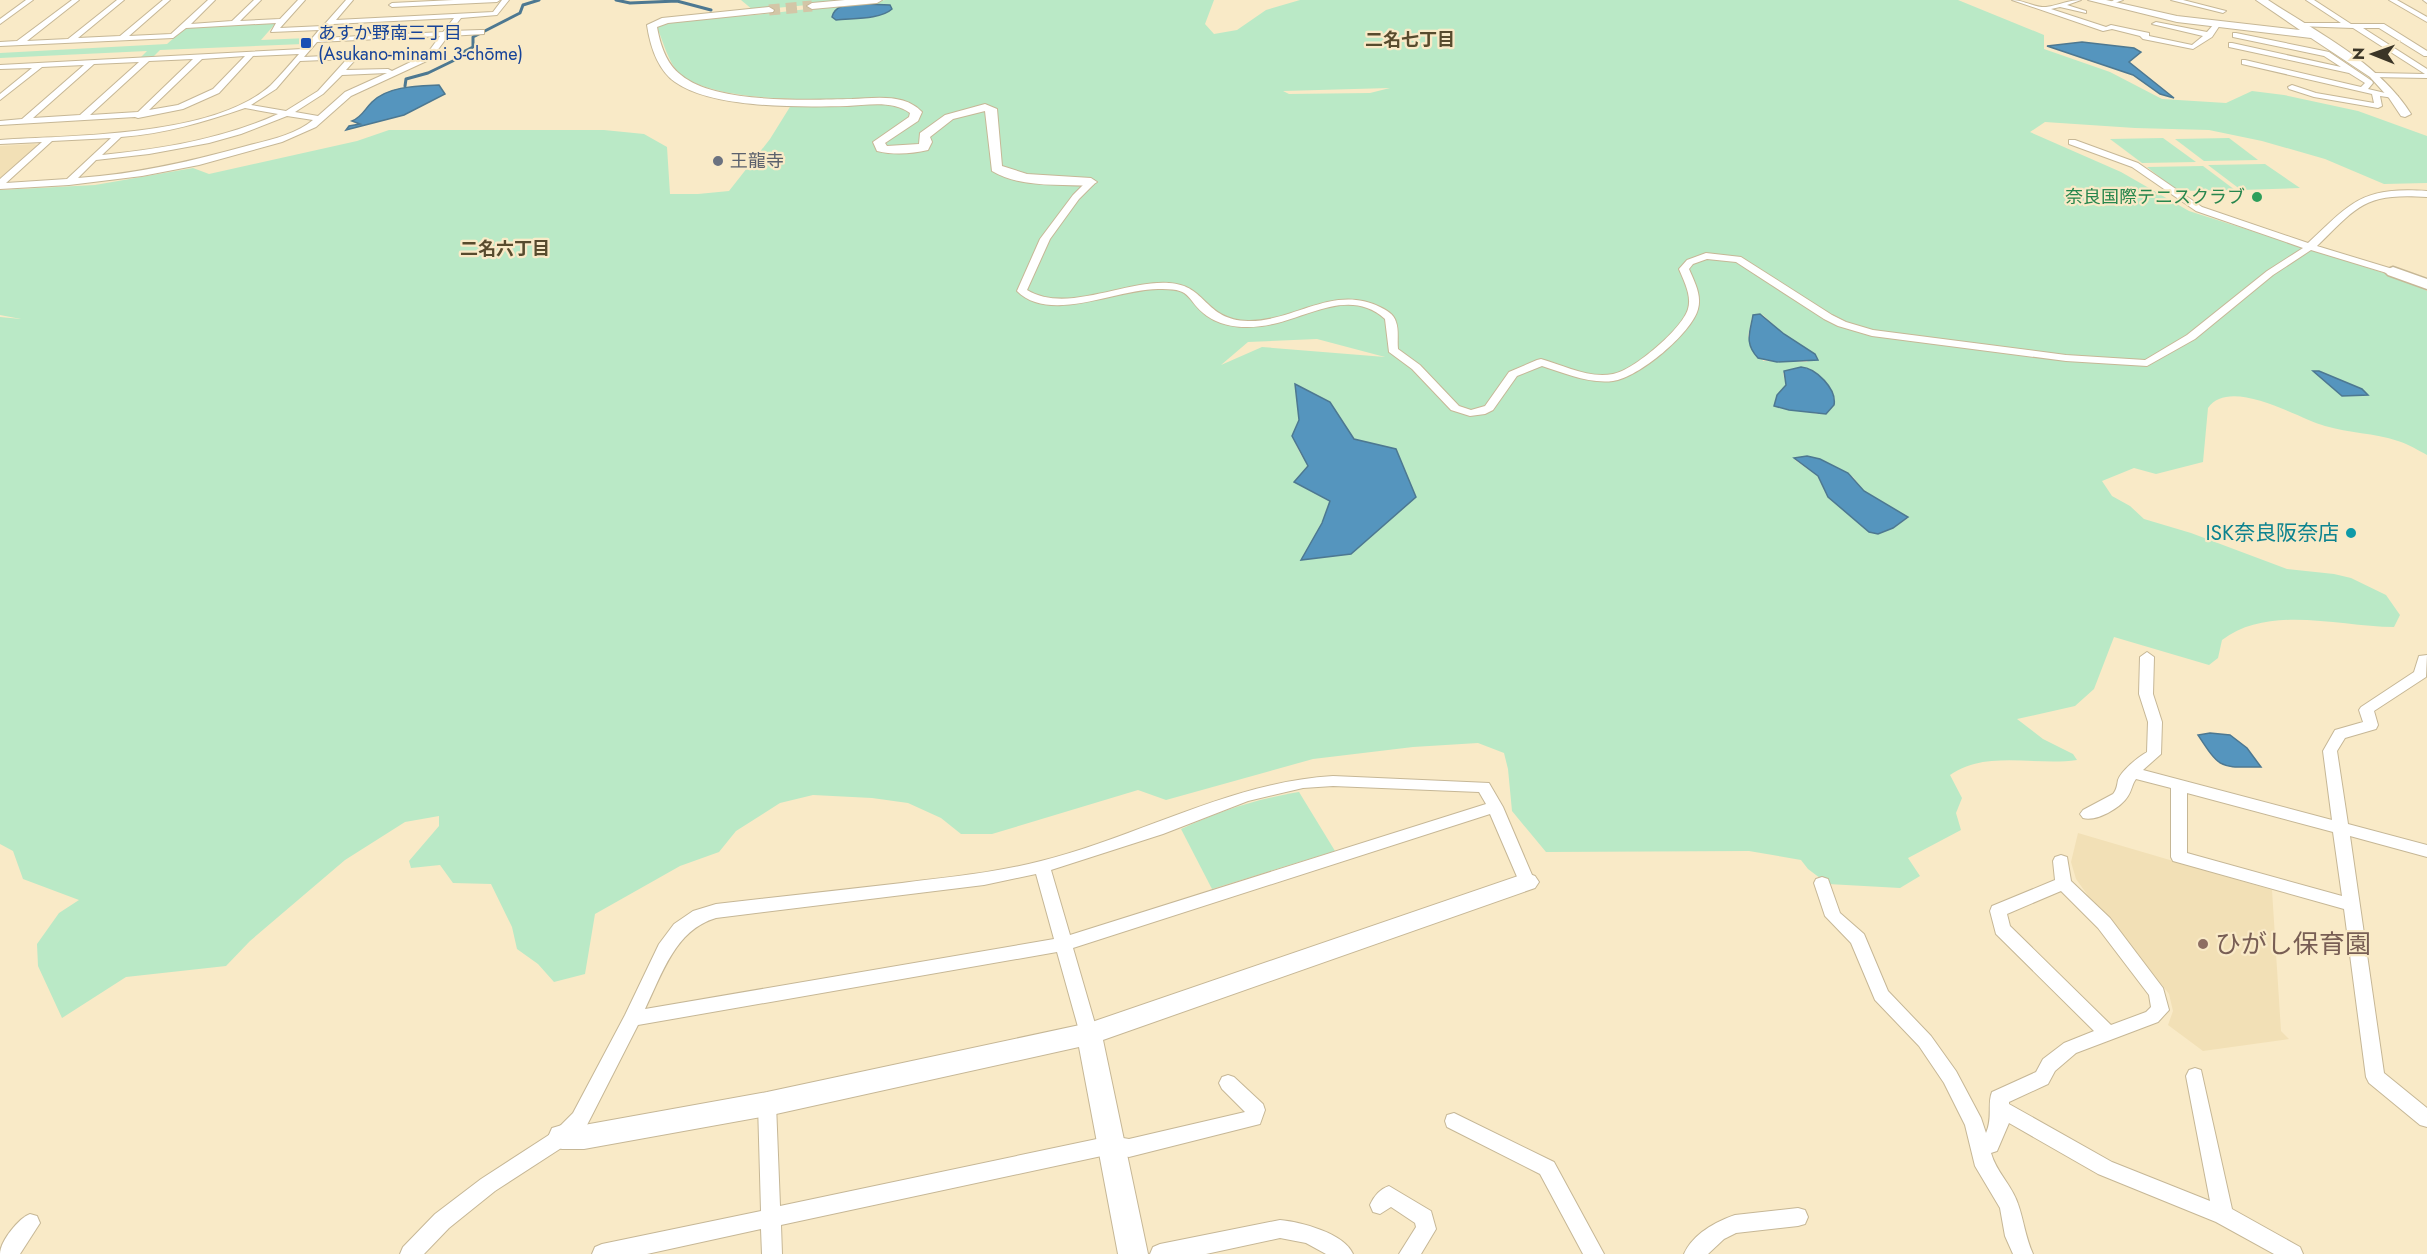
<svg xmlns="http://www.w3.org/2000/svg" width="2427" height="1254" viewBox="0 0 2427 1254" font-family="Jost,'Noto Sans JP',sans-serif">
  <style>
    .built { fill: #f2e0b6 }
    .green { fill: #bae9c6; fill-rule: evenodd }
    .water { fill: #5595be; stroke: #4d7891; stroke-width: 1.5 }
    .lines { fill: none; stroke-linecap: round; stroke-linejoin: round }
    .stream { stroke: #4d7891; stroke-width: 3 }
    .secondary-tunnel { stroke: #d3c6a7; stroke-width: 11; stroke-dasharray: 11 6; stroke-linecap: butt }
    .street-casing { stroke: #c6b796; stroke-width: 2 }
    .secondary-casing { stroke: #c6b796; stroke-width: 2 }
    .primary-casing { stroke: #c6b796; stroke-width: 3 }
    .street { fill: #fff; fill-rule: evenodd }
    .secondary { fill: #fff; fill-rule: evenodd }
    .primary { fill: #fff; fill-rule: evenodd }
    .transit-dot { fill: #1a4fb4; stroke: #f9eac7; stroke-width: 2 }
    .worship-dot { fill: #6b7280; stroke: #f9eac7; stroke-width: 2 }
    .leisure-dot { fill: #2e9e5b; stroke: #f9eac7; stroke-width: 2 }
    .culture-dot { fill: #0f9aa8; stroke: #f9eac7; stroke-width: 2 }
    .education-dot { fill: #8d6e63; stroke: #f9eac7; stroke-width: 2 }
    .labels { text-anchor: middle; stroke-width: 4.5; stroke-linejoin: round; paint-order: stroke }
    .far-transit-label { font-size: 18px; fill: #164399; stroke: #f9eac7; text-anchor: start }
    .far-neighbourhood-label { font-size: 18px; font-weight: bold; fill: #574b2d; stroke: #f9eac7 }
    .far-worship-label { font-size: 18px; fill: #5b616d; stroke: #f9eac7; text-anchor: start }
    .far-leisure-label { font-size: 18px; fill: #27864d; stroke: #f9eac7; text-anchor: end }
    .culture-label { font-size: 21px; fill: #0d838f; stroke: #f9eac7; text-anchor: end }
    .near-education-label { font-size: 26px; fill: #785e54; stroke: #f9eac7; text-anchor: start }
  </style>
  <rect width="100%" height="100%" fill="#f9eac7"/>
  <g class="built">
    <polygon points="34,144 38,145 0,178 0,146"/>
    <polygon points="2078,833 2272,890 2281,1031 2289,1039 2203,1051 2168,1025 2173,1011 2169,994 2109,917 2089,897 2076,879 2071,862"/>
  </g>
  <g class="green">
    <polygon points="741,0 861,0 753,10"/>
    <path d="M 886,0 L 1214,0 L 1205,24 L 1214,34 L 1237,30 L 1266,10 L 1300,0 L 1958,0 L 2044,35 L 2044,49 L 2110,72 L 2162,99 L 2226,103 L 2252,91 L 2284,95 L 2358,111 L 2427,136 L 2427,183 L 2384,184 L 2325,159 L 2262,141 L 2209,130 L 2135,128 L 2045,122 L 2030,132 L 2121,172 L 2189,211 L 2412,282 L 2427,291 L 2427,455 C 2418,450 2408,444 2398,441 C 2374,433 2349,433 2325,426 C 2299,419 2230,376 2208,408 L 2203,462 L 2156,474 L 2134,468 L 2102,481 L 2112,496 L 2130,506 L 2144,519 L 2191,533 L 2287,569 L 2334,574 L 2351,578 L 2386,595 L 2400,615 L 2394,627 C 2340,627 2270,604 2222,640 L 2218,658 L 2209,665 L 2114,637 L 2094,689 L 2075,706 L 2017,719 L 2043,739 L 2073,754 L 2077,760 C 2036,766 1985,750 1950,775 L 1962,798 L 1956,813 L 1961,830 L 1908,858 L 1920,876 L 1900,888 L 1828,884 L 1808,869 L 1801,860 L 1749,851 L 1546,852 L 1512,811 L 1508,769 L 1504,753 L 1478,743 L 1413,747 L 1313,759 L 1166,800 L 1138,790 L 992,834 L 961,834 L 941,818 L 908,803 L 872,798 L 813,795 L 780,803 L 736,831 L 719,852 L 680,866 L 595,914 L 585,974 L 554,982 L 538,964 L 517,949 L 512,927 L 491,884 L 453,883 L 440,865 L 411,868 L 409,861 L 439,826 L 439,816 L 405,822 L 345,860 L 250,941 L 226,966 L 126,977 L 62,1018 L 38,966 L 37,944 L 59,913 L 79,900 L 23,879 L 13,851 L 0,844 L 0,317 L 21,319 L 0,315 L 0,190 L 95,185 L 193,168 L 209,174 L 357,141 L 389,130 L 604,130 L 644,134 L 667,147 L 670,194 L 698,194 L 729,191 L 770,139 L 793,102 L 802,99 C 772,99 701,95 679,73 C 668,62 663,41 657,27 L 669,21 L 755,15 ZM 1390,88 L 1370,93 L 1289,94 L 1283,91 ZM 1756,314 L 1763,315 L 1784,334 L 1815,354 L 1807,362 L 1763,361 L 1748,336 L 1752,317 ZM 1317,339 L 1385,357 L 1262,347 L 1221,365 L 1248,342 ZM 1801,367 C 1817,368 1824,382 1833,394 L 1818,414 L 1775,406 L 1777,395 L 1786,385 L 1783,373 ZM 1295,385 L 1330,402 L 1354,439 L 1396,449 L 1301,560 L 1322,523 L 1330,501 L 1300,453 L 1292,436 L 1299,420 ZM 1820,459 L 1853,477 L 1864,491 L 1908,518 L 1893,528 L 1878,534 L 1832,501 L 1826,494 L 1818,476 L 1795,460 Z"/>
    <polygon points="272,23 275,24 261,40 308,38 303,44 160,50 152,58 140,58 147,51 0,58 0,53 167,44 184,29 191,27"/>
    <polygon points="2163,138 2196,162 2142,163 2110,139"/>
    <polygon points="2229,138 2258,160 2204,161 2175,139"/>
    <polygon points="2265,164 2300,188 2241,190 2208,165"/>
    <polygon points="2203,166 2235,190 2177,191 2147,167"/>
    <path d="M 1299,792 L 1335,851 L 1212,889 L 1181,829 C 1223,810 1253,800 1299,792 Z"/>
  </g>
  <g class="water">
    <path d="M 864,4 L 890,5 L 892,9 C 880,20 851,18 836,20 L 832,17 C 835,3 852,5 864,4 Z"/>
    <polygon points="2082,42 2134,48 2141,52 2129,62 2174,98 2160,94 2133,75 2047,46"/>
    <path d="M 439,85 L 445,94 L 404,115 L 346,130 L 349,126 L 360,124 L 352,121 C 362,117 364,110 372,102 C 388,86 417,86 439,85 Z"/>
    <path d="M 1760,314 L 1784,334 L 1815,354 L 1818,360 L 1777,362 L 1758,358 C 1744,343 1750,333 1753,315 Z"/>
    <path d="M 1801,367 C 1816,368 1837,389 1834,405 L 1826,414 L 1789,410 L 1774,406 L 1777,395 L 1786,385 L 1784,371 Z"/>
    <polygon points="2313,371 2319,371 2362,389 2368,395 2342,396"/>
    <polygon points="1295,384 1330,402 1354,439 1396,449 1416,497 1351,554 1301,560 1322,523 1330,501 1294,482 1308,466 1292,436 1299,420"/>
    <polygon points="1807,456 1820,459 1848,473 1864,491 1908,517 1893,528 1878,534 1869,532 1828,497 1818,476 1794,458"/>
    <path d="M 2210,733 L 2230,735 L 2247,748 L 2261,767 C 2219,767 2221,770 2198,735 Z"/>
  </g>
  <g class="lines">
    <g class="stream">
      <polyline points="616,0 630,3 677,1 711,10"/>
      <polyline points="405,86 406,79 428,73 463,56 465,51 473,47 473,37 520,13 523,5 539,0"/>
    </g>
    <polyline class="secondary-tunnel" points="769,10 812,6"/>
    <defs>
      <g id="street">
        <polygon points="26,0 33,0 0,24 0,19"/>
        <path d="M 72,0 L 79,0 L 27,41 L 68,39 L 117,0 L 124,0 L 78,38 L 120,36 L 163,0 L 170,0 L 129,36 L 171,34 L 208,0 L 215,0 L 191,24 L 232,21 L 254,0 L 261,0 L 240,21 L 280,19 L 298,0 L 305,0 L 280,28 L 323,26 L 346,0 L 353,0 L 336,20 L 493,12 L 502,0 L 509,0 L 497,15 L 461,18 L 451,31 L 481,30 L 484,30 L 484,34 L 448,36 L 431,59 L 351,96 L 316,127 L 282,142 L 199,165 L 142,176 L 69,185 L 0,189 L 0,179 L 42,142 L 0,144 L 0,140 C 74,135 214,137 271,85 C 281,75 290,64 299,54 L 253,56 L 219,93 L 183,109 L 138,118 L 135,117 L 0,125 L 0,121 L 22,119 L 84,65 L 42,67 L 0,100 L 0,94 L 32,68 L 0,69 L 0,65 L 303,49 L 319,30 L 271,32 L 276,23 L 186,28 L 173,38 L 0,46 L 0,42 L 17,41 ZM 454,18 L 443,32 L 321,38 L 333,24 ZM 440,36 L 429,51 L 304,57 L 317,42 ZM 425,55 L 392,71 L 388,69 L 346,70 L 356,59 ZM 245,56 L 213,89 L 178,105 L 149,110 L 202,59 ZM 193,59 L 138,112 L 90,115 L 149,61 ZM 347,59 L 318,91 L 289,109 L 286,111 L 251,105 L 276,89 L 300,61 ZM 139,62 L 80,115 L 33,118 L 94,64 ZM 387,73 L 345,92 L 318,116 L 295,112 L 323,94 L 342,75 ZM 245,108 L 278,114 C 223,139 162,149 102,155 L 121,137 C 164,134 204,122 245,108 ZM 287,116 L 313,120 C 297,134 270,140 250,145 C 193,161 137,174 78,178 L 96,160 L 149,154 L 209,143 L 241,134 ZM 111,138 L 67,179 L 6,183 L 52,141 Z"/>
        <polygon points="454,0 500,0 497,2 392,7 389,5 392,3"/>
        <path d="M 2012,0 C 2023,0 2036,8 2046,7 C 2059,5 2069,0 2081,0 L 2067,5 L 2086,11 L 2086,13 L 2060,7 L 2051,9 L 2106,27 L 2111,25 L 2149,33 L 2149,36 L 2192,45 L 2203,36 L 2152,24 L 2156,22 L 2207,32 L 2214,24 L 2220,25 L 2212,37 L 2193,49 L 2143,39 L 2140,36 L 2112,29 L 2103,31 Z"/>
        <polygon points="2114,0 2123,0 2109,5 2109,3"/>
        <polygon points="2171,0 2183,0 2226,11 2223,13"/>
        <polygon points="2306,0 2314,0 2351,24 2384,24 2427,51 2427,56 2424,56 2379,28 2363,28 2427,69 2427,78 2371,77 2370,75 2374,73 2425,74 2353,28 2297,26 2297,24 2299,23 2341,23"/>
        <polygon points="2389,0 2397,0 2427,17 2427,22"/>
        <polygon points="2423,0 2427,0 2427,3"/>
        <polygon points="2236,33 2329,52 2372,81 2373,83 2368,89 2398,96 2394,98 2380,96 2382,106 2378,108 2314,97 2289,89 2288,87 2292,85 2316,93 2374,103 2372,94 2242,64 2242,60 2245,60 2361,87 2365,83 2349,73 2229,47 2229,43 2232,43 2341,67 2324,56 2233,37 2233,33"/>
        <path d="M 2069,140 L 2075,140 L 2138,163 L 2202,207 L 2308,243 C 2353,201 2362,187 2427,191 L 2427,197 C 2365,193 2359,205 2317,246 L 2396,270 L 2396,274 L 2390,274 L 2311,250 L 2273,275 L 2195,339 L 2147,366 L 2066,361 L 1872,336 L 1838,326 L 1824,319 L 1736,262 L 1707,259 L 1693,264 L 1689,269 C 1694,281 1702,295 1698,309 C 1692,333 1638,378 1613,381 C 1589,384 1564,373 1542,366 L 1517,376 L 1493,410 L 1485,414 L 1470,416 L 1451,410 L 1412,369 L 1389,352 L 1385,319 C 1351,288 1310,316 1273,324 C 1252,329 1225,329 1207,316 C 1184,299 1195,288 1158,289 C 1117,289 1050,324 1017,291 L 1040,239 L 1073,195 L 1088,180 L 1094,180 L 1094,184 L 1079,199 L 1050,239 L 1027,290 C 1067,314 1124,280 1169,283 C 1207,285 1204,320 1248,321 C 1294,322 1333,284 1380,307 C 1386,310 1394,314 1396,322 C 1399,330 1397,340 1398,349 L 1420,365 L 1459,406 L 1471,410 L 1485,406 L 1509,372 L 1537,360 L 1541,359 C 1563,365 1589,379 1613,374 C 1634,370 1682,329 1688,309 C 1692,296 1684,281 1679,269 L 1687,260 L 1706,253 L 1741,257 L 1832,315 L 1846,322 L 1873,330 L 2066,355 L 2145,360 L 2187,335 L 2267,271 L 2303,248 L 2196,211 L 2132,167 L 2069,144 Z"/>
        <path d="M 2147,652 L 2154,657 L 2153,694 L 2162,722 L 2161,754 L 2143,770 L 2332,820 L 2323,751 L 2335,730 L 2363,722 L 2359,710 L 2361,707 L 2414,672 L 2419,656 L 2427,655 L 2426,677 L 2374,711 L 2378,725 L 2376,729 L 2345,738 L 2337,751 L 2348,824 L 2427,845 L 2427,857 L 2350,836 L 2384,1073 L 2427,1108 L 2427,1127 L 2420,1125 L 2369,1083 L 2366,1077 L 2344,909 L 2173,861 L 2171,857 L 2171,788 L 2136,779 C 2132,784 2132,790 2128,796 C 2121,808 2096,822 2083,818 L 2080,814 L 2083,810 L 2113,794 C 2117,789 2117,785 2118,780 C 2121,771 2138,757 2147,752 L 2148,722 L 2139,694 L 2140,657 ZM 2187,793 L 2333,832 L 2342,896 L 2187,853 Z"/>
        <path d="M 1333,776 L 1489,783 L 1503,807 L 1535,882 L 1533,886 L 1527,888 L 1521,886 L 1490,814 L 1073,948 L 1098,1034 L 1095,1039 L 1089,1042 L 1083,1039 L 1080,1034 L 1057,952 L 638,1025 L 587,1125 L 569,1143 L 495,1191 L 449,1228 L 424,1254 L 400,1254 L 403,1247 L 435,1214 L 481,1179 L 555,1131 L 573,1113 L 625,1015 L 659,944 L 674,924 L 693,911 L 716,904 C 778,897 840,890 902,883 C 948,877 995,873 1041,861 C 1140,836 1231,782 1333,776 ZM 1333,786 L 1479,792 L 1486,804 L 1070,935 L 1051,870 L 1163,834 L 1248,801 L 1303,788 ZM 1036,874 L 1054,939 L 645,1009 C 662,974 675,930 716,918 L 984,885 Z"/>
        <path d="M 2061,855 L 2067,857 L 2071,881 L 2110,918 L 2163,988 L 2169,1010 L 2158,1022 L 2076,1053 L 2055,1071 L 2048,1084 L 2009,1102 L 2009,1104 L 2112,1162 L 2210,1201 L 2186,1076 L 2189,1070 L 2195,1068 L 2201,1070 L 2232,1209 L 2300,1247 L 2303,1254 L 2274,1254 L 2216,1222 L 2098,1174 L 2009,1123 L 1997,1151 L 1991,1153 C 1996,1172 2012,1185 2018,1204 C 2024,1221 2025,1236 2033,1254 L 2013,1254 L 2005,1236 L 2000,1208 L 1975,1166 L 1965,1125 L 1944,1083 L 1919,1046 L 1875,1000 L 1851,943 L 1825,916 L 1814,883 L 1816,879 L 1822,877 L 1828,879 L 1840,913 L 1864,934 L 1888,991 L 1931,1036 L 1956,1071 L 1981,1118 L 1986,1133 C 1993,1117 1987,1104 1992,1092 L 2036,1072 L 2043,1059 L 2064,1043 L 2094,1031 L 1996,934 L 1990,911 L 1992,906 L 2055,880 L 2053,861 L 2055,857 ZM 2061,891 L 2098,928 L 2149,995 L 2151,1007 L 2146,1012 L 2111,1025 L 2010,926 L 2007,914 Z"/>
        <polygon points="1228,1075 1234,1077 1263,1104 1265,1110 1260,1124 1129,1157 1111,1154 781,1225 782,1254 762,1254 761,1229 647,1254 592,1254 595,1247 602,1244 761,1211 758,1104 760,1098 767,1096 774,1098 776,1104 780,1206 1111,1136 1129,1139 1245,1112 1222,1089 1219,1083 1222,1077"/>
        <polygon points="1454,1113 1554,1162 1604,1254 1583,1254 1540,1174 1447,1127 1445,1121 1447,1115"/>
        <path d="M 1389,1186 L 1431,1211 L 1436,1229 L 1421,1254 L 1399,1254 L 1416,1227 L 1415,1223 L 1391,1207 L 1380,1214 L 1373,1212 L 1370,1205 C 1374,1196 1380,1189 1389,1186 Z"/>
        <path d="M 1798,1208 L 1805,1210 L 1808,1217 L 1805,1224 L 1798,1226 L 1736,1233 L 1724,1239 L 1708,1254 L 1684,1254 C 1693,1234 1715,1222 1735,1215 Z"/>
        <path d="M 30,1214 L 37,1216 L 40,1223 L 20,1254 L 0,1254 C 0,1241 19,1218 30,1214 Z"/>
        <path d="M 1280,1220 C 1301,1222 1344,1233 1353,1254 L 1326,1254 L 1306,1243 L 1280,1238 L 1206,1254 L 1150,1254 L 1153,1247 L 1160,1244 Z"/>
      </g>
      <g id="secondary">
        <polygon points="845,0 882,0 877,3 812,9 807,6 812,3"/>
        <path d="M 2088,0 L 2106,0 L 2177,16 L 2300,30 L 2256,0 L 2268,0 C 2318,33 2378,62 2411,114 L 2405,117 L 2401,116 L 2389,98 L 2370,77 L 2311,38 L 2177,22 Z"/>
        <path d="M 769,7 L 774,10 L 773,12 L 668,23 L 657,27 C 660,44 666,64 681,75 C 715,104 808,100 852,99 C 874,98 905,93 922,112 L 918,121 L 885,143 L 887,146 L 919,144 L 920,133 L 945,115 L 985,104 L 997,109 L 1002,166 L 1027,174 L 1091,178 L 1097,182 L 1091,186 C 1059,184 1020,188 992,171 L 985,111 L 953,119 L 930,137 L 932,142 L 928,150 C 911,154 894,155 877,151 L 873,142 L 909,117 L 910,113 C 893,100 867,105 847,106 C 801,107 713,109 675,82 C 657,69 650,45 647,25 L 662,18 Z"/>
        <polygon points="1527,873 1535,876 1539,882 1535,888 1103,1040 1148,1254 1118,1254 1079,1047 767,1116 584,1149 562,1149 552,1146 548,1137 552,1128 562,1125 584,1125 767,1092 1089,1023"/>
      </g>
      <polygon id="primary" points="2393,267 2427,279 2427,289 2388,275 2385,272 2388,269"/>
    </defs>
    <use href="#street" class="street-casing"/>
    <use href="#secondary" class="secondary-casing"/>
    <use href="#primary" class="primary-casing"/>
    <use href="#street" class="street"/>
    <use href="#secondary" class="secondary"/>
    <use href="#primary" class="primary"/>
  </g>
  <rect class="transit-dot" x="300" y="37" width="12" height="12" rx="3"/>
  <circle class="worship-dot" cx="718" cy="161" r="6"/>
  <circle class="leisure-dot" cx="2257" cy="197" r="6"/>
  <circle class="culture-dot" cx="2351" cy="533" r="6"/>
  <circle class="education-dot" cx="2203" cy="944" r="6"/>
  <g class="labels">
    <g class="far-transit-label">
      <text x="318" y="39">あすか野南三丁目<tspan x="318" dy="21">(Asukano-minami 3-chōme)</tspan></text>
    </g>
    <g class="far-neighbourhood-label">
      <text x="1410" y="46">二名七丁目</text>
      <text x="505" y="255">二名六丁目</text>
    </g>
    <g class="far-worship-label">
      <text x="730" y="167">王龍寺</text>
    </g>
    <g class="far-leisure-label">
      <text x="2245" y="203">奈良国際テニスクラブ</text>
    </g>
    <g class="culture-label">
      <text x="2339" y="540">ISK奈良阪奈店</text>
    </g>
    <g class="near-education-label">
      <text x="2215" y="953">ひがし保育園</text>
    </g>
  </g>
  <g transform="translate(2373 54) rotate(271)" stroke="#f9eac7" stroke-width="4.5" paint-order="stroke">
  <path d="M0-4.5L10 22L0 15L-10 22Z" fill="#3b3527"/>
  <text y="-9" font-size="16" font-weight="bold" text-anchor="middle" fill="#3b3527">N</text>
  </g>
</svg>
